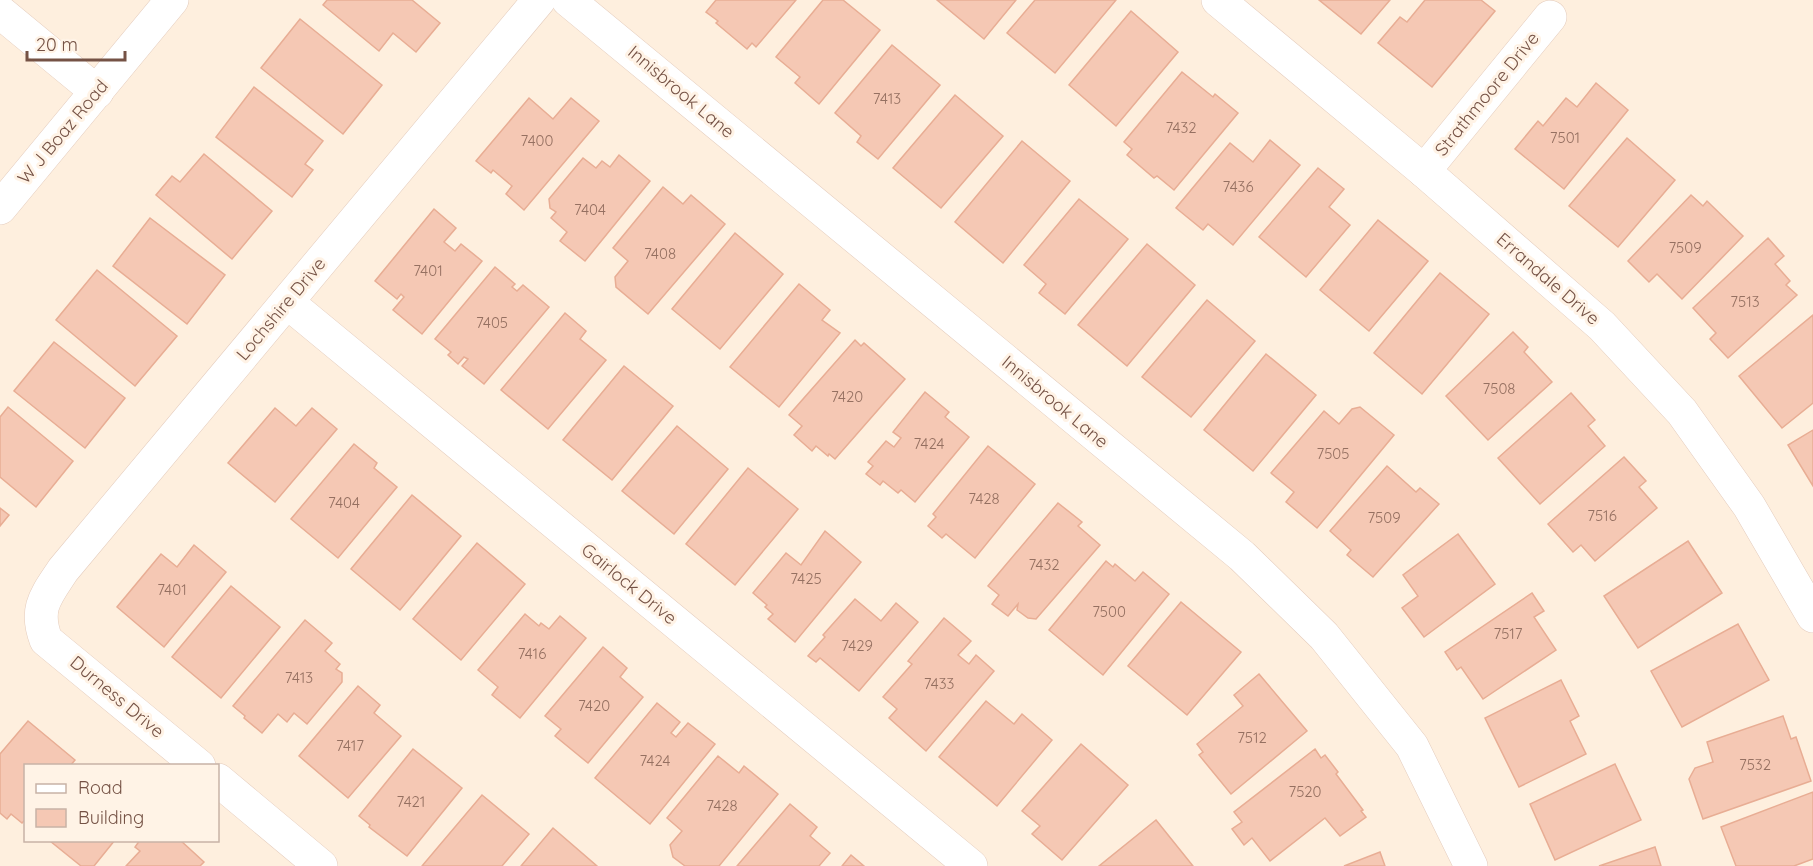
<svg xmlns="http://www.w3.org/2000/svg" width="1813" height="866" viewBox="0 0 1813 866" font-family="Quicksand,sans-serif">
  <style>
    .building { fill: #f5c8b4; stroke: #e8ad94; stroke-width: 1.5 }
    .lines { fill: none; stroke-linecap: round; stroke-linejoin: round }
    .minor-casing { stroke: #e4ccbd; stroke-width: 34 }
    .minor { stroke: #fff; stroke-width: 33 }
    .labels { text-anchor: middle; stroke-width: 6; stroke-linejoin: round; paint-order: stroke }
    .number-label { font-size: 15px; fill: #957061 }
    .street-label { font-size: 18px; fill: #755245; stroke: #fff3e6 }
  </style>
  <rect width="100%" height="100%" fill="#feefde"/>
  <g class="building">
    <polygon points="327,0 412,0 440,23 416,52 393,33 379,51 323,5"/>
    <polygon points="716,0 796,0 756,47 752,43 747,49 716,23 718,21 706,12"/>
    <polygon points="823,0 843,0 880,30 819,104 795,83 800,77 776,57"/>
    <polygon points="937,0 1016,0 984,39"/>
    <polygon points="1035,0 1116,0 1055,73 1007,33"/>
    <polygon points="1319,0 1390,0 1361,34"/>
    <polygon points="1425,0 1481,0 1495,11 1432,87 1378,43 1400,17 1407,22"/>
    <polygon points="1131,11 1178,52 1116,126 1069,85"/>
    <polygon points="300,19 382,85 343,134 261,68"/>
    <polygon points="892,45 940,85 878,159 857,142 861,136 835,113"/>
    <polygon points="1182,72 1213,97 1215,94 1238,113 1174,190 1157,176 1154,178 1127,155 1132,149 1124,142"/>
    <polygon points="1596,83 1628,110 1564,189 1515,149 1538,121 1543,126 1566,98 1577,107"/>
    <polygon points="254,87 323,141 305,164 313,170 292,197 216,137"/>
    <polygon points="955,95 1003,136 941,208 893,168"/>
    <polygon points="529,98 553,119 571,98 599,121 524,210 506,194 512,186 493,170 491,173 476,161"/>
    <polygon points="1627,138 1675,180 1618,247 1569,206"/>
    <polygon points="1270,140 1300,165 1233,245 1208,224 1203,230 1176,208 1230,143 1253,162"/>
    <polygon points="1022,141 1070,181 1003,263 955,222"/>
    <polygon points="204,154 272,211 232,259 156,195 172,176 180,182"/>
    <polygon points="619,155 650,181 585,261 560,241 567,232 551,218 556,212 550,208 549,199 583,158 596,168 602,161 610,167"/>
    <polygon points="1318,168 1344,189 1329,207 1350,225 1306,277 1259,237"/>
    <polygon points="663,187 683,204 691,195 725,224 648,314 616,287 615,277 628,261 613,248"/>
    <polygon points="1691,195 1703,206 1707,201 1743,236 1682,299 1657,274 1649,282 1628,261"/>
    <polygon points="1079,199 1128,239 1065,314 1039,293 1046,284 1024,265"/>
    <polygon points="434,209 456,228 444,242 455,251 461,244 482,261 422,334 393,310 404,297 401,294 397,299 375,281"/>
    <polygon points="150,218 225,275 187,324 113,266"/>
    <polygon points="1378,220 1428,261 1369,331 1320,290"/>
    <polygon points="735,233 783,274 720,349 672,309"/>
    <polygon points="1768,238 1784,256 1775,264 1790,281 1786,285 1797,295 1728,358 1710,339 1716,333 1693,308"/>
    <polygon points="1147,244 1195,285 1127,366 1078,325"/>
    <polygon points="495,267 515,284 512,287 517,291 523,285 549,307 484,384 462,366 468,359 464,357 458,364 448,355 451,352 435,339"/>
    <polygon points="97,270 177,336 135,386 56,320"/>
    <polygon points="1440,273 1489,314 1422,394 1374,353"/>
    <polygon points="799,284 830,310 822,320 840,333 779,407 730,367"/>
    <polygon points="1207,300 1255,341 1191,417 1142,377"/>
    <polygon points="565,313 586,331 580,339 606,360 548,429 501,390"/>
    <polygon points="1813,315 1813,403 1782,428 1739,376"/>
    <polygon points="1513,332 1528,347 1524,352 1552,382 1488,440 1446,396"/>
    <polygon points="855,340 861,346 864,343 905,379 835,459 829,454 828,456 816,446 812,451 794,435 802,426 789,415"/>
    <polygon points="54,342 125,398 85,448 14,391"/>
    <polygon points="1266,354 1316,395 1253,471 1204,430"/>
    <polygon points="624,366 673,406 612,480 563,440"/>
    <polygon points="925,392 949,412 945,417 969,437 915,502 901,490 898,493 883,481 880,485 866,474 873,466 868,462 886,441 894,447 901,438 893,432"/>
    <polygon points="1571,393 1595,420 1588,426 1605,446 1540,504 1498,458"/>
    <polygon points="8,407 73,461 36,507 0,477 0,417"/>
    <polygon points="1360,407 1394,435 1317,528 1286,502 1294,492 1271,473 1324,411 1339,424 1352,409"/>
    <polygon points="275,408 296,426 312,408 337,429 275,502 228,463"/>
    <polygon points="677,426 728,469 674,534 622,491"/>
    <polygon points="1813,430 1813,486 1788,445"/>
    <polygon points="354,444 377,463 374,468 397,487 338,558 291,519"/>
    <polygon points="988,446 1035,484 975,558 946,534 942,538 928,526 936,517 933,514"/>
    <polygon points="1624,457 1646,481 1639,487 1657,508 1595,561 1581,545 1573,552 1548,524"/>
    <polygon points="1387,466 1416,492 1420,488 1439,504 1373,577 1347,555 1351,550 1330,531"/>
    <polygon points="748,468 798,509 735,585 686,544"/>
    <polygon points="412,495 461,536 400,610 351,569"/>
    <polygon points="1058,503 1082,522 1078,526 1100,545 1036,619 1028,618 1017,610 1018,604 1008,616 992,604 999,595 988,586"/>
    <polygon points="0,508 9,515 0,526"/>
    <polygon points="825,531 861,562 795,642 768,619 773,614 765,607 767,605 753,593 786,553 801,565"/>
    <polygon points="1458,534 1495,584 1424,637 1402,608 1418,596 1403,575"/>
    <polygon points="1688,541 1722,593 1638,648 1604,596"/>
    <polygon points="477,543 525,584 461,660 413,619"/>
    <polygon points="194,545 226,572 164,647 117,607 161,554 177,567"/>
    <polygon points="1106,561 1113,567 1115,564 1135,581 1143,572 1169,594 1103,675 1049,630"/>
    <polygon points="231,586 280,627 221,698 172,657"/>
    <polygon points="1532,593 1544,611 1534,617 1556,650 1483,699 1461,667 1457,670 1445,652"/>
    <polygon points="855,599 881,621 896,603 918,622 859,691 820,658 816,662 808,656 825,637 823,635"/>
    <polygon points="1181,602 1241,652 1187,715 1128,666"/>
    <polygon points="525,614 539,626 541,623 549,629 560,616 586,638 520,718 492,695 498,687 478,670"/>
    <polygon points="944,618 971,641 958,655 969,664 976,655 994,671 926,751 889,718 897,709 883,697 912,664 908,661"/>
    <polygon points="305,620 332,643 325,651 340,664 336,669 342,673 342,682 307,724 294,713 287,722 278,714 262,733 244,718 245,716 233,706"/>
    <polygon points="1738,624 1769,680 1682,727 1651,671"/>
    <polygon points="603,647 627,668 620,677 643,697 588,763 555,736 561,729 545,716"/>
    <polygon points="1259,674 1307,731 1231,794 1199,755 1203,752 1197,744 1243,706 1234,695"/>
    <polygon points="1561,680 1579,716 1570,721 1586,754 1519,787 1485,718"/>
    <polygon points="358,686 380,705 374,713 401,736 348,798 299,756"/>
    <polygon points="986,701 1014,724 1022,714 1052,740 997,806 939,757"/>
    <polygon points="657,703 680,722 671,733 676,737 688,723 715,744 650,824 595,778"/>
    <polygon points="1783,716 1791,739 1796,737 1811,781 1703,819 1689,779 1695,768 1713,762 1707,742"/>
    <polygon points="28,721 75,760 70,766 26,766 26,819 22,823 11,814 7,819 0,813 0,754"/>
    <polygon points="1081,744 1128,785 1062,860 1032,834 1040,826 1022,811"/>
    <polygon points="413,749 462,788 407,856 369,827 370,825 359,816"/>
    <polygon points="1315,749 1321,758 1325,755 1338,772 1336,774 1363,810 1361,811 1366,817 1340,836 1325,818 1270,861 1252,838 1244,845 1232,829 1242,822 1234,812"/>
    <polygon points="718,756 739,773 744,766 778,794 719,866 685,866 673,857 670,845 682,831 667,818"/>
    <polygon points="1615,764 1641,820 1555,860 1530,804"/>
    <polygon points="1813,792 1813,859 1794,866 1736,866 1721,827"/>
    <polygon points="482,795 529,834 502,866 422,866"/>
    <polygon points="790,804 817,827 810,836 830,853 819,866 737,866"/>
    <polygon points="1156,820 1193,866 1099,866"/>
    <polygon points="553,828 597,866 521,866"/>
    <polygon points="115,840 94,866 81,866 50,841"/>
    <polygon points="140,840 180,840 204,862 200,866 126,866 140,851 135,847"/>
    <polygon points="1655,847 1661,866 1599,866"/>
    <polygon points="1380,852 1385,866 1344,866"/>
    <polygon points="851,855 864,866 842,866"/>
  </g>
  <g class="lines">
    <defs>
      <g id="minor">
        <polyline points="568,0 1242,556 1324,636 1412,746 1471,866"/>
        <polyline points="1218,0 1424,171 1602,326 1682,412 1749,506 1813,616"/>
        <polyline points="0,12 97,92"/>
        <polyline points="1424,171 1550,17"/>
        <polyline points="0,208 172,0"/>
        <polyline points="287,302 971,866"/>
        <path d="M 199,766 L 46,640 C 34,608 46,596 63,570 L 539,0"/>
        <polyline points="218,780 321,866"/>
      </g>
    </defs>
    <use href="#minor" class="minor-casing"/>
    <use href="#minor" class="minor"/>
  </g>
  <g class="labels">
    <g class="number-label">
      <text x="887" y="104">7413</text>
      <text x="1181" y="133">7432</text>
      <text x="1565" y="143">7501</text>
      <text x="537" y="146">7400</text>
      <text x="1238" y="192">7436</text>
      <text x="590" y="215">7404</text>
      <text x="1685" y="253">7509</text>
      <text x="660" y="259">7408</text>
      <text x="428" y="276">7401</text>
      <text x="1745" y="307">7513</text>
      <text x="492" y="328">7405</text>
      <text x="1499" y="394">7508</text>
      <text x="847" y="402">7420</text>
      <text x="929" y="449">7424</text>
      <text x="1333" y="459">7505</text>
      <text x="984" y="504">7428</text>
      <text x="344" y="508">7404</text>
      <text x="1602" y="521">7516</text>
      <text x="1384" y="523">7509</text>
      <text x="1044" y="570">7432</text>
      <text x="806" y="584">7425</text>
      <text x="172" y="595">7401</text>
      <text x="1109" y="617">7500</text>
      <text x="1508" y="639">7517</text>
      <text x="857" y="651">7429</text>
      <text x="532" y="659">7416</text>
      <text x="299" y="683">7413</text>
      <text x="939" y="689">7433</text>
      <text x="594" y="711">7420</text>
      <text x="1252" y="743">7512</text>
      <text x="350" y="751">7417</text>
      <text x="655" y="766">7424</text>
      <text x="1755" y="770">7532</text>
      <text x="1305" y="797">7520</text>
      <text x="411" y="807">7421</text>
      <text x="722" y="811">7428</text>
    </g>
    <g class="street-label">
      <text transform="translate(681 92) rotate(40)" y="6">Innisbrook Lane</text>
      <text transform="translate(1487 94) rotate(-51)" y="6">Strathmoore Drive</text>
      <text transform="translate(63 132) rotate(-50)" y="6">W J Boaz Road</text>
      <text transform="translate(1548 279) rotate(41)" y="6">Errandale Drive</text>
      <text transform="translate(281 309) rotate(-50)" y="6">Lochshire Drive</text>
      <text transform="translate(1055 402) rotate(40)" y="6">Innisbrook Lane</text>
      <text transform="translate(629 584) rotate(39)" y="6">Gairlock Drive</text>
      <text transform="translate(117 697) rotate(40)" y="6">Durness Drive</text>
    </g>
  </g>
  <rect x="24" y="764" width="195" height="78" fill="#fff3e6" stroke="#c8b3a6" stroke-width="1.5"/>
  <rect x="36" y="784" width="30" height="9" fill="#ffffff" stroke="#c8b3a6" stroke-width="1.5"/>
  <text x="78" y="794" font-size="18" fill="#755245">Road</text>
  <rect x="36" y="809" width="30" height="18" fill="#f5c8b4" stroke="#c8b3a6" stroke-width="1.5"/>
  <text x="78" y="824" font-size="18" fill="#755245">Building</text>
  <path d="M27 51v9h98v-9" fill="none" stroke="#755245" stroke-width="3"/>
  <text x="36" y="51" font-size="18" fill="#755245" stroke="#fff3e6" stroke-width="4.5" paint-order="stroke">20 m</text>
</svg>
